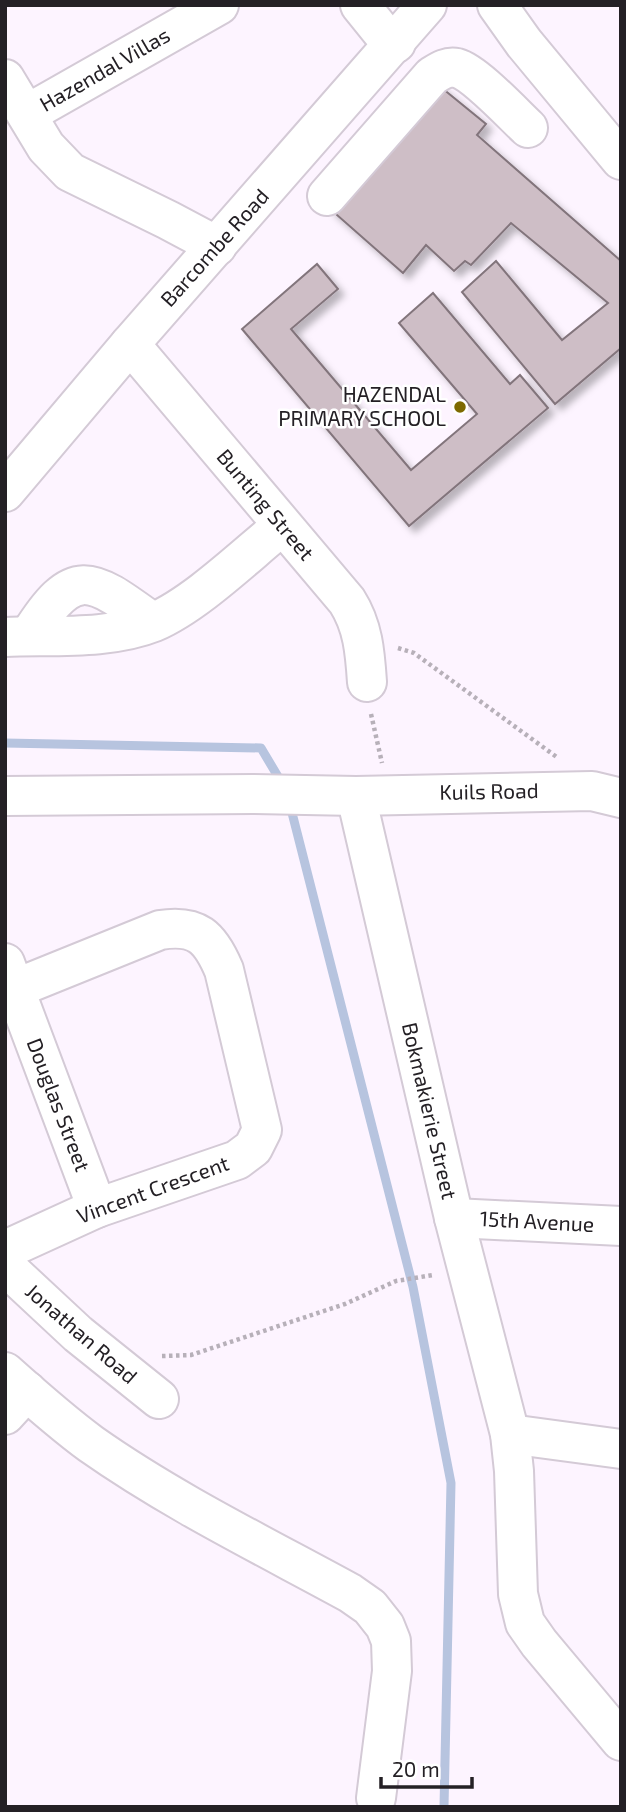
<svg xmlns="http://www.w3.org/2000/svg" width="626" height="1812" viewBox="0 0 626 1812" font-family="'Exo 2',sans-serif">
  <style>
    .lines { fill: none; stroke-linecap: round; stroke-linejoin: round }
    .stream { stroke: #b7c4df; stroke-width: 9 }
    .building { fill: #cebec6; stroke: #82747b; stroke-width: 2; filter: url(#shadow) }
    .minor-casing { stroke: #d4cad6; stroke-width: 42 }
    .path { stroke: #b7b0b9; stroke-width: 4.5; stroke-dasharray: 3.5 3.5; stroke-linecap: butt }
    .minor { stroke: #fff; stroke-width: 38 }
    .poi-dot { fill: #7d6900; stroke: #fff; stroke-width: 2.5 }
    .labels { text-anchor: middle; stroke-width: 5; stroke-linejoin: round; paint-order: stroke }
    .street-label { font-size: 21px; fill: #242025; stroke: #fff }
    .poi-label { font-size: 21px; fill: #242025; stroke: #fff; text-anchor: end }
  </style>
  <defs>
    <filter id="shadow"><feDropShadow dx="6" dy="6" stdDeviation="3.5" flood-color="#0004"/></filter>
  </defs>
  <rect width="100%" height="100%" fill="#fdf4ff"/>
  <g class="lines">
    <g class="stream">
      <polyline points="5,743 261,748 283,785"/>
      <polyline points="290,805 413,1287 451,1483 444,1807"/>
    </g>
  </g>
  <g class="building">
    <polygon points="437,84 486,124 477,135 621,261 621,348 555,404 462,292 496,261 562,340 608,303 511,223 471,265 465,261 454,271 426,245 403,273 329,208"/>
    <polygon points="317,264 338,289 291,329 411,470 477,414 399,323 433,293 510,384 520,375 548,408 409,526 242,329"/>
  </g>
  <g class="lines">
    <defs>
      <g id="minor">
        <polyline points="360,5 381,31 396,43"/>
        <polyline points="497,5 524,43 621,160"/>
        <polyline points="5,79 46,147 70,172 168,220 217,246"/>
        <polyline points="27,114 219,5"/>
        <path d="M 327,196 L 432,76 C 440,71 447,66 457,68 C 475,73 513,114 528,128"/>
        <path d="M 130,344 L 347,601 C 363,626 365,652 367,682"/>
        <polyline points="5,492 130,344 427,5"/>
        <path d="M 29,636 C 74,564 90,577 152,622"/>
        <path d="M 5,637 C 53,635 109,640 154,622 C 196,604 246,555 282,526"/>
        <polyline points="5,796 253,794 356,796 592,791 621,798"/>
        <polyline points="356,796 454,1218 510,1434 514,1471 518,1594 525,1623 539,1643 621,1741"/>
        <polyline points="5,963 97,1208"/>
        <polyline points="454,1218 621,1226"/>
        <path d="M 5,1250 L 97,1208 L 237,1160 L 253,1148 L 262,1130 L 224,970 C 210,937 197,924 160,930 L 14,989"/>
        <polyline points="5,1266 78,1334 159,1399"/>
        <path d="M 5,1372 C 33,1397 61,1422 91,1444 C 172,1501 264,1546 350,1593 L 370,1607 L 385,1626 L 391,1641 L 392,1671 L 376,1798"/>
        <polyline points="5,1415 27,1391"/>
        <polyline points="510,1434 621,1449"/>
      </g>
    </defs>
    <use href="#minor" class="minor-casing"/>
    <g class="path">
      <polyline points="398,648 414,653 558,758"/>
      <polyline points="371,714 382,763"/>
      <polyline points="162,1356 191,1355 345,1304 396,1281 433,1275"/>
    </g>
    <use href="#minor" class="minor"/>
  </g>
  <circle class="poi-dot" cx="460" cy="407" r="7"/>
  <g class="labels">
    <g class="street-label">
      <text transform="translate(105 70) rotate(-30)" y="7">Hazendal Villas</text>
      <text transform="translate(215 248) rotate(-48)" y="7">Barcombe Road</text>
      <text transform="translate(265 505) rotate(50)" y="7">Bunting Street</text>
      <text transform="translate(489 792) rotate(-1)" y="7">Kuils Road</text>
      <text transform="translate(58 1105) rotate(69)" y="7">Douglas Street</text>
      <text transform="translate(429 1111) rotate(77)" y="7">Bokmakierie Street</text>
      <text transform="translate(153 1190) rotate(-20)" y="7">Vincent Crescent</text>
      <text transform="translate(537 1222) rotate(3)" y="7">15th Avenue</text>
      <text transform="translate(81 1334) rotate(41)" y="7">Jonathan Road</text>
    </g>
    <g class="poi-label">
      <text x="446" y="402">HAZENDAL<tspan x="446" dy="24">PRIMARY SCHOOL</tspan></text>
    </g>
  </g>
  <rect width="626" height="1812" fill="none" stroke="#242025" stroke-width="14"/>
  <path d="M381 1777v10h91v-10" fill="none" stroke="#242025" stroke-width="3.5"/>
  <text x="392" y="1777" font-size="21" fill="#242025" stroke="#ffffff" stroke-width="5" paint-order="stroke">20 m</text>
</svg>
